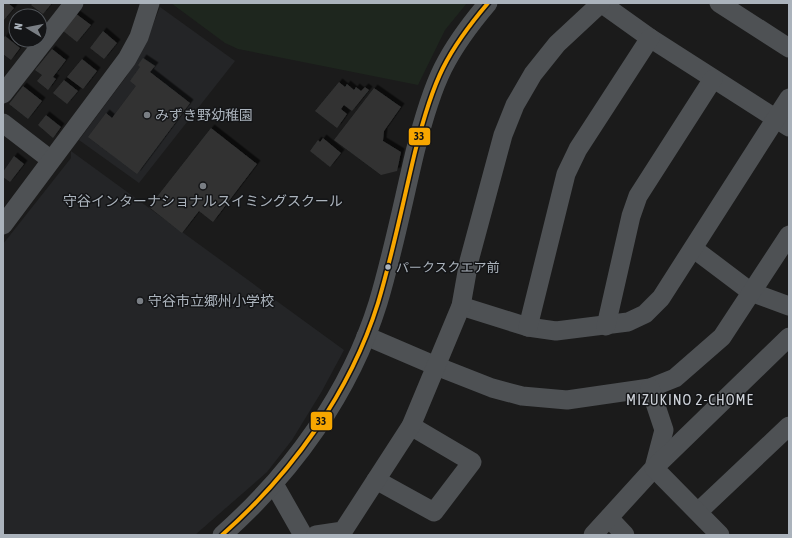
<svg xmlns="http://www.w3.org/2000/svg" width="792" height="538" viewBox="0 0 792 538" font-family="'Asap Condensed','Noto Sans JP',sans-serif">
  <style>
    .built { fill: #242527 }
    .green { fill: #1e261e }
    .building { fill: #323333; filter: url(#shadow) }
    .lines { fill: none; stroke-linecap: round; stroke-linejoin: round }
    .minor { stroke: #4e5154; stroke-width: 19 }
    .bus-1-casing { stroke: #141517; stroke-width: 7 }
    .bus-1 { stroke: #f7a600; stroke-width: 4 }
    .poi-dot { fill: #797e84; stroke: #141517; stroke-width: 1.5 }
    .bus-dot { fill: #abb3bc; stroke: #141517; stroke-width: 1.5 }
    .labels { text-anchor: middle; stroke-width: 3; stroke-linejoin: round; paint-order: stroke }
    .bus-label { font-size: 13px; fill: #abb3bc; stroke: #141517; text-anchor: start }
    .poi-label { font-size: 14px; fill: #abb3bc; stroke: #141517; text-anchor: start }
    .neighbourhood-label { font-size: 15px; letter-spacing: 1px; fill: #cdd1d8; stroke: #141517 }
    .line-badge { stroke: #141517; stroke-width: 1.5 }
    .pale-badge-label { font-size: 11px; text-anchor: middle; font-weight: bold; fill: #111 }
  </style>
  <defs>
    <filter id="shadow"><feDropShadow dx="3.5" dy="-3.5" stdDeviation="0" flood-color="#0009"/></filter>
  </defs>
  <rect width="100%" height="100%" fill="#1b1b1b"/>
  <g class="built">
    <polygon points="160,7 235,61 139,183 79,140 126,77 146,42"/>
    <polygon points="71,151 344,350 322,391 292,440 267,472 195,535 3,535 3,244 71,158"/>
  </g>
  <polygon class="green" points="171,3 467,3 445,30 418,85 238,49 225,43"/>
  <g class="building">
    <polygon points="3,3 8,3 14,8 3,21"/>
    <polygon points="33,3 52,3 43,14 31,5"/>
    <polygon points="75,13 91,25 77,42 62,30"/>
    <polygon points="16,21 16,31 11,28"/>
    <polygon points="103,31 117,43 104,59 90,48"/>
    <polygon points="5,36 20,48 11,60 3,54 3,39"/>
    <polygon points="52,49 66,60 53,77 56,79 48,90 37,81 42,75 35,70"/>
    <polygon points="143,58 155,66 150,72 190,103 137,174 88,137 106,113 112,118 136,86 130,81 140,67 138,65"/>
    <polygon points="82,59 97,71 83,89 67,77"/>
    <polygon points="64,80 78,91 67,104 53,93"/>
    <polygon points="339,82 345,87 347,84 354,90 356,87 361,91 365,87 369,90 352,111 344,105 341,109 347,114 337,128 315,111"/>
    <polygon points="23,86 42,101 28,119 9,104"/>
    <polygon points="374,88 401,107 384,131 383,141 401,152 397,171 381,175 334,140"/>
    <polygon points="46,115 61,127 53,138 38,125"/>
    <polygon points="211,128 257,164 213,222 199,211 182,233 149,207"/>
    <polygon points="323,138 341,153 330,167 310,151 318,140 320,142"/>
    <polygon points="14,156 24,164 10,182 3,177 3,172"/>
  </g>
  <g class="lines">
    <g class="minor">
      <polyline points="601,3 650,38 789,127"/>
      <polyline points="719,3 789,48"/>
      <polyline points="3,94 74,3"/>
      <polyline points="3,123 51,160"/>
      <polyline points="3,225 127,59 139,37 150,3"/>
      <polyline points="694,249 751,292 789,306"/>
      <polyline points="461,306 528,327 556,331 628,322 645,314 661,298 789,98"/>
      <polyline points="606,326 631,216 638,196 713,79"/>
      <polyline points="528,327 566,174 578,149 650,38"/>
      <polyline points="366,336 436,366 492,388 522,396 567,400 650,388 675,378 722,337 789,235"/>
      <polyline points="376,480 434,512 472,462 411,426"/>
      <polyline points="274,484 303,535"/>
      <polyline points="698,512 789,426"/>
      <polyline points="609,518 625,535"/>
      <path d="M 222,535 C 292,473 350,393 378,303 C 393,253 403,202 415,152 C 422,124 430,94 443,68 C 455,44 471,23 488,3"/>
      <polyline points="316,535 343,531 411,426 461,306 469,261 503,135 515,105 533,74 557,44 601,3"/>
      <polyline points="593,535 654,468 664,430 650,388"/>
      <polyline points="720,535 654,468 789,337"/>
    </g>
    <defs>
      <path id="bus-1" d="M 222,535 C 292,473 350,393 378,303 C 393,253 403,202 415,152 C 422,124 430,94 443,68 C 455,44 471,23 488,3"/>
    </defs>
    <use href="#bus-1" class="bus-1-casing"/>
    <use href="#bus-1" class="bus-1"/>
  </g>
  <g class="poi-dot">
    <circle cx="147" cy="115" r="4"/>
    <circle cx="203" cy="186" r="4"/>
    <circle cx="140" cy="301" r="4"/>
  </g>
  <circle class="bus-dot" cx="388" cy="267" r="3.5"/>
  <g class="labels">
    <g class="bus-label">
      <text x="396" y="272">パークスクエア前</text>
    </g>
    <g class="poi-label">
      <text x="155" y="120">みずき野幼稚園</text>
      <text x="203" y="206" text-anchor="middle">守谷インターナショナルスイミングスクール</text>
      <text x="148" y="306">守谷市立郷州小学校</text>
    </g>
    <g class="neighbourhood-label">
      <text x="690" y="405">MIZUKINO 2-CHOME</text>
    </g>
  </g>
  <g class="line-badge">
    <rect x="408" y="127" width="23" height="19" rx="4" fill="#f7a600"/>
    <rect x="310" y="411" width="23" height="20" rx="4" fill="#f7a600"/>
  </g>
  <g class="pale-badge-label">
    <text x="419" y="140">33</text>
    <text x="321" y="425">33</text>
  </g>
  <rect width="792" height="538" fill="none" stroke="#abb3bc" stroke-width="8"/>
  <g transform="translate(28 28) rotate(280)"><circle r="19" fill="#141517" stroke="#505459"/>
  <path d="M0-3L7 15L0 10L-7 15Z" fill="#797e84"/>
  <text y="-6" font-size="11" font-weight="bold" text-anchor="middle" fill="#abb3bc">N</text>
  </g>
</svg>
